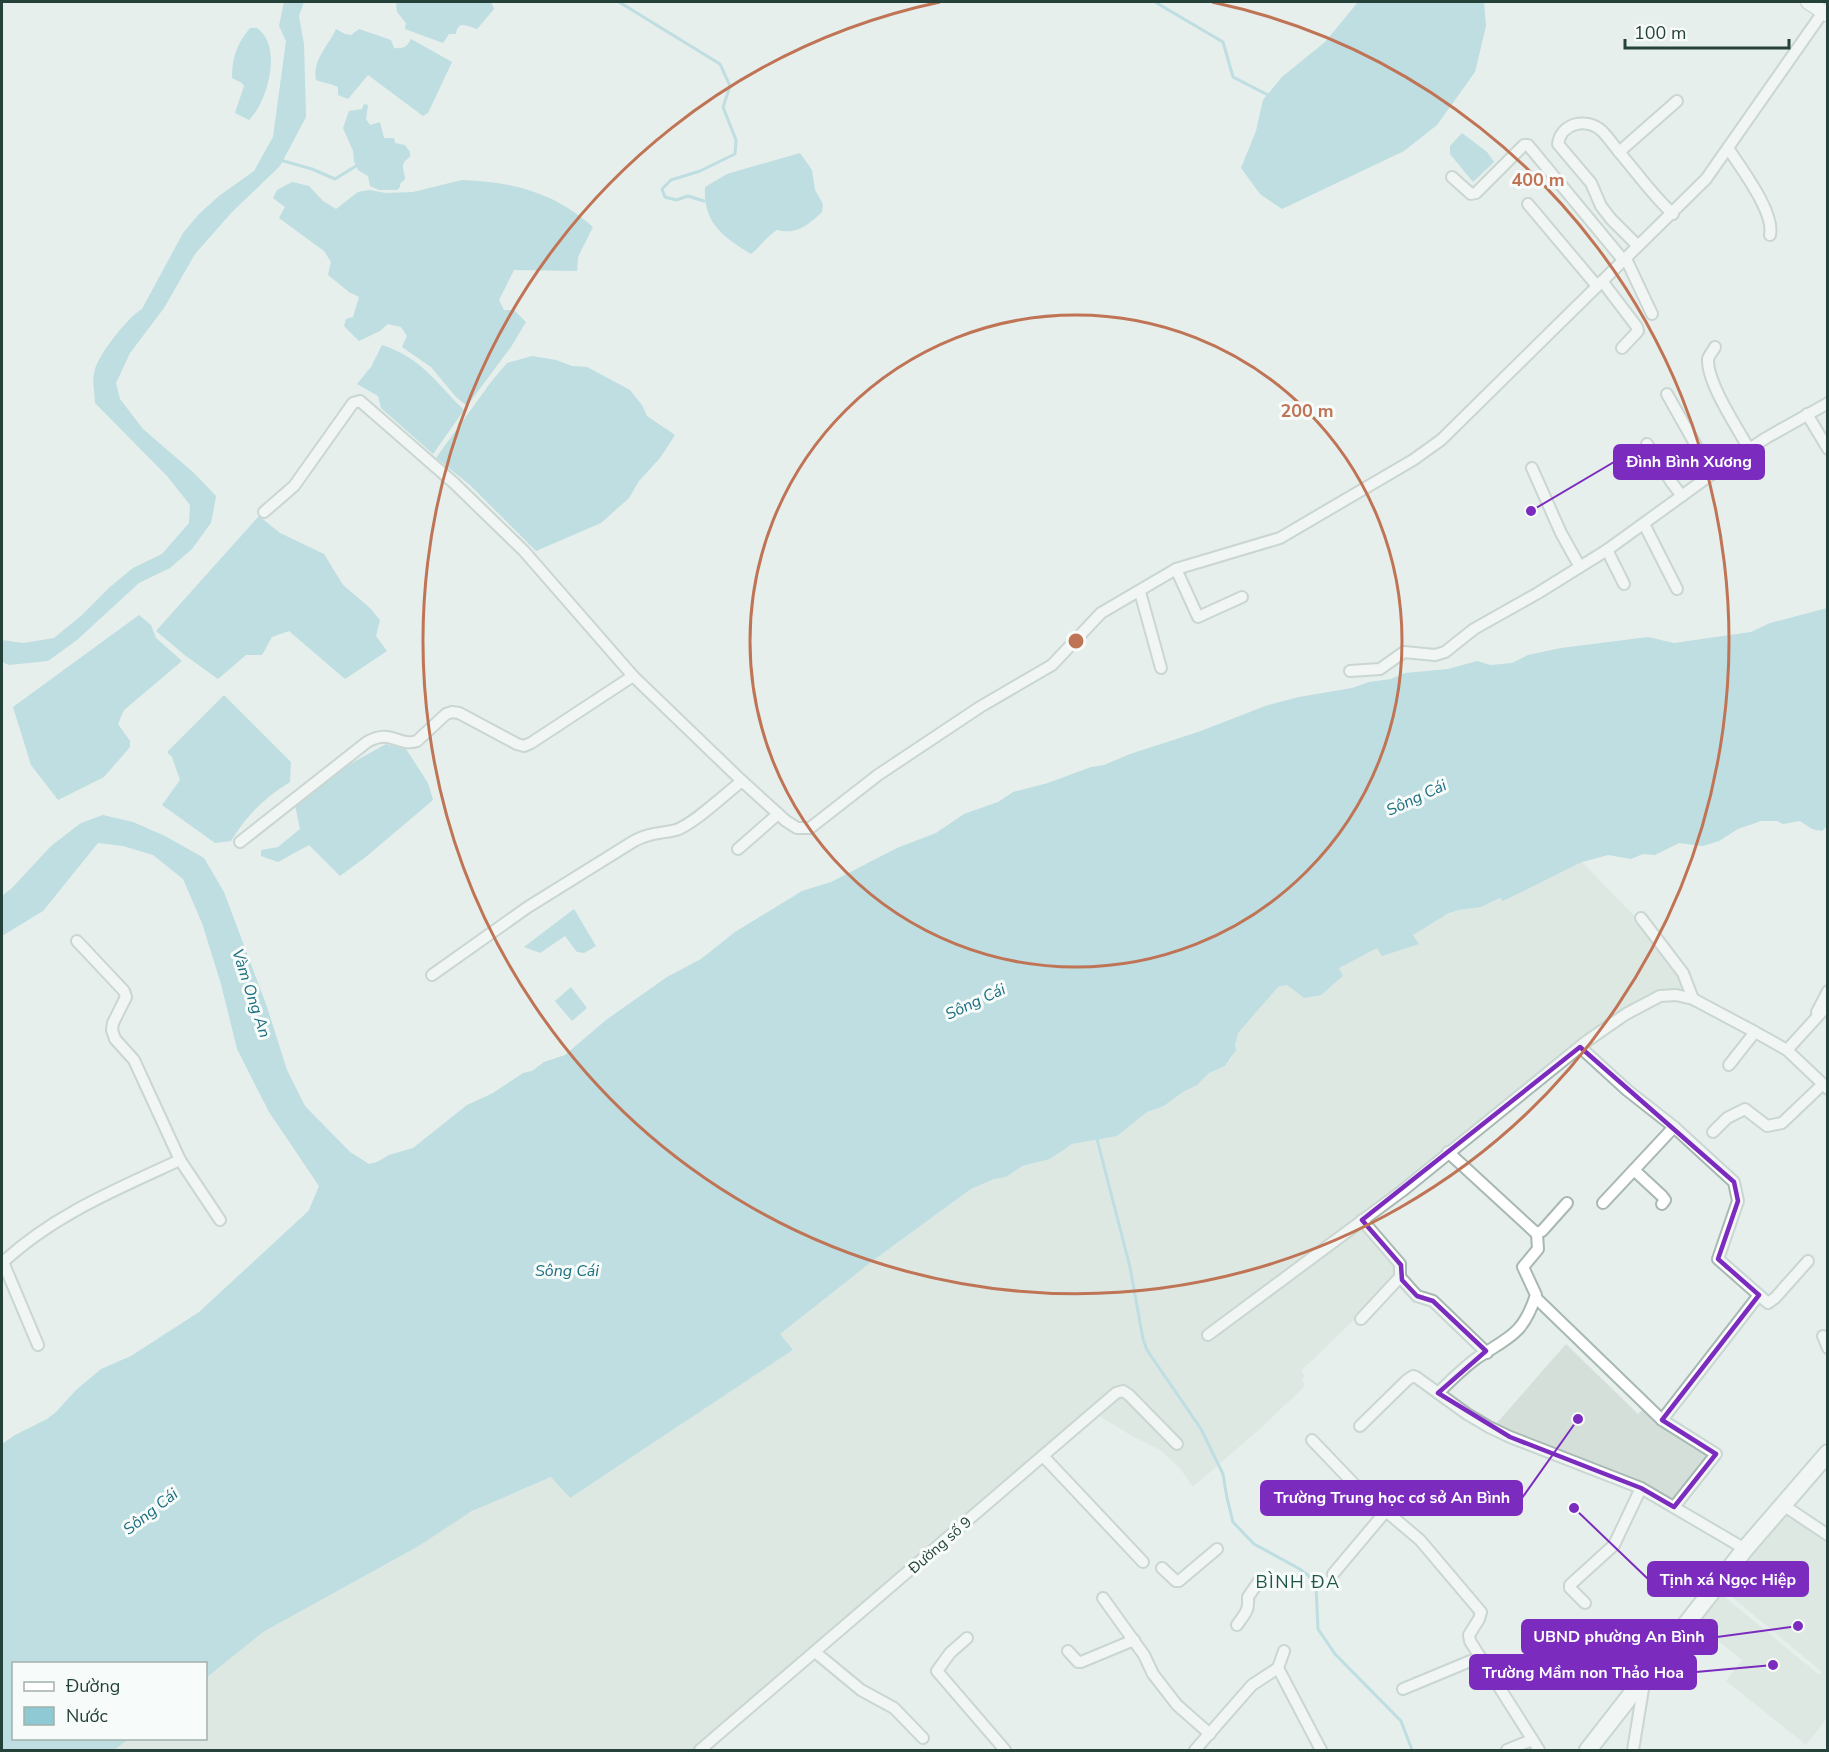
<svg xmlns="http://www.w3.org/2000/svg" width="1829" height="1752" viewBox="0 0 1829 1752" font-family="'Nunito Sans',sans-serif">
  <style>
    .built { fill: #d4dfda }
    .water { fill: #8ec9d4 }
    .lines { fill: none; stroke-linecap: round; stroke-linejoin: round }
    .stream { stroke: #8ec9d4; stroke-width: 3 }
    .minor-casing { stroke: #a8b8b2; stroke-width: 14 }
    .tertiary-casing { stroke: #a8b8b2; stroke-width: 16 }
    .secondary-casing { stroke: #a4bbb3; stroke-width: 20 }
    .minor { stroke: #fff; stroke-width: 10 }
    .tertiary { stroke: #fff; stroke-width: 14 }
    .secondary { stroke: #fff; stroke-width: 16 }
    .marked { fill: none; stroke: #7b2cbf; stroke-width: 4.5; stroke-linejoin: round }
    .ring { fill: none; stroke: #c07456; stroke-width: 3 }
    .labels { text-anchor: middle; stroke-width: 6; stroke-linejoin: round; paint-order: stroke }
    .street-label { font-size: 15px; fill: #24423a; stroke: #f7fbf9 }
    .water-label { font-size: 16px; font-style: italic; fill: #1c6f80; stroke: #f7fbf9 }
    .quarter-label { font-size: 18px; letter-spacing: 1.5px; fill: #1f5548; stroke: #f7fbf9 }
    .centre { fill: #c07456; stroke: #f7fbf9; stroke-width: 3 }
    .ring-label { font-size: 18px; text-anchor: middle; font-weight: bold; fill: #c07456; stroke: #f7fbf9; stroke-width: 6; stroke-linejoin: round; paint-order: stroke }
    .leader { fill: none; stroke: #7b2cbf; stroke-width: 2 }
    .callout-dot { fill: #7b2cbf; stroke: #f7fbf9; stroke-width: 2 }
    .callout { fill: #7b2cbf; stroke: #7b2cbf; stroke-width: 2 }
    .callout-label { font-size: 16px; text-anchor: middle; font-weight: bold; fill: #fff }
  </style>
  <rect width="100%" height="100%" fill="#e6efeb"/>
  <g class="built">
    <polygon points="1582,862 1639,921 1683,980 1687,993 1660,992 1357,1219 1396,1265 1396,1275 1357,1317 1301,1371 1305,1376 1302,1379 1305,1386 1263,1426 1193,1487 1179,1467 1160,1450 1132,1436 1091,1411 694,1750 114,1750 129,1739 206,1738 206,1678 263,1632 417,1547 458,1519 489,1503 552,1477 569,1498 792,1351 779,1334 875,1259 971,1189 994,1179 1006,1177 1022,1166 1050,1159 1072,1144 1117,1136 1147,1112 1165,1106 1183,1092 1197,1085 1209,1073 1225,1066 1232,1058 1238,1033 1278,987 1287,985 1299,994 1331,987 1343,976 1339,968 1378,947 1419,944 1413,935 1441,917 1459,910 1481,907 1501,898 1503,900"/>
    <polygon points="1566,1344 1638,1414 1644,1408 1711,1455 1674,1502 1495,1425"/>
    <polygon points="1786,1512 1827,1540 1827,1718 1806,1745 1726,1681 1742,1660 1696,1623 1720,1593 1818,1674 1821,1674 1821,1671 1722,1589"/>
  </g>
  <g class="water">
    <path d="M 284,2 L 304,2 L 299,16 L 304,44 L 306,117 L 280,166 L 232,212 L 195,254 L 164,308 L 130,353 L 116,383 L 120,399 L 143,429 L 194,473 L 216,496 L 211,523 L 192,549 L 170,568 L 139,583 L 77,640 L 48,661 L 9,665 L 2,662 L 2,640 L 23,643 L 54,638 L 82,615 L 110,587 L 133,568 L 162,554 L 189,523 L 190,505 L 167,476 L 95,403 C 95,394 92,383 94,374 C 95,358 128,317 142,309 L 183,233 L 199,214 L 219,196 L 254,171 L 273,137 L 286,41 L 279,26 Z"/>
    <path d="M 396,2 L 491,2 L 494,9 L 477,29 C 468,27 458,19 456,34 L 449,34 L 443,43 L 405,29 L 406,23 L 397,12 Z"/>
    <polygon points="1358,2 1484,2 1486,26 1475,72 1437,125 1404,151 1282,209 1260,194 1241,168 1256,131 1263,100 1282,77 1325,42"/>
    <path d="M 250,28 L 257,28 C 283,46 268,101 249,120 L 235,113 L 244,86 L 242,83 L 232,78 C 232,57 237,44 250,28 Z"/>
    <path d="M 336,29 L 345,34 L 351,35 L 359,29 L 391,40 L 394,48 C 403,49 407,47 411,39 L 452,62 L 428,113 L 423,116 L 368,75 L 348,99 L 338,95 L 338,87 C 330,83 323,83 316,80 C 312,60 329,45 336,29 Z"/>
    <path d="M 364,104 L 368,105 L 366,119 L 370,125 L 380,122 L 384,138 L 394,138 L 395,143 L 405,145 L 410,152 L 410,157 C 399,164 404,168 405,179 L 400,184 L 400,187 L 397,190 L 379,190 L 370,186 L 368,176 L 358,170 L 354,161 L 353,151 L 343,128 L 349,111 L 362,109 Z"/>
    <polygon points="1462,133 1487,152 1494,162 1473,182 1450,154 1450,146"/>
    <path d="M 800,153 L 812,170 L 815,190 L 823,204 L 822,212 C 808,225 797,235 777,230 C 766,237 761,246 751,254 C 723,237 703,223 705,187 L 727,174 Z"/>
    <path d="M 462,180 C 513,182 554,192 593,227 L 578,257 L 577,271 L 514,270 L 499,300 L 504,310 L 514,310 L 526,322 L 511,347 L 467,406 L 456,397 L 431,367 L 402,347 L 407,336 L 401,327 L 388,324 L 380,331 L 359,341 L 344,326 L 346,319 L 353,317 L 359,297 L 349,292 L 328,275 L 331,262 L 324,251 L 279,218 L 285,207 L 273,198 L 277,190 L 292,182 L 309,186 L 323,201 L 336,209 L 358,192 L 369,190 L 386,193 L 413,192 Z"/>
    <path d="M 382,345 C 422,358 435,382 464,410 L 433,454 L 381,408 L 378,396 L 357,384 L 371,367 Z"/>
    <polygon points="532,356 556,360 572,366 587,367 630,390 642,405 647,416 675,435 660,458 639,481 629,498 601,523 536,551 470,485 436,458 491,382 507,363"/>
    <polygon points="259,516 280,533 324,554 343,585 370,608 380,620 376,636 387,651 345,679 289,631 272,637 262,655 246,655 218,679 186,656 156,631"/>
    <polygon points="1827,608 1828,825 1822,831 1812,829 1800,821 1783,824 1777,821 1761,821 1738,829 1719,841 1703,846 1679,843 1655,855 1643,854 1631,859 1608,855 1582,862 1503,901 1500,898 1481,907 1459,910 1447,914 1413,935 1419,944 1382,956 1377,948 1339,968 1343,976 1321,995 1304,998 1287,985 1278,987 1238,1033 1235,1045 1236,1050 1225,1066 1209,1073 1197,1085 1183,1092 1164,1106 1147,1112 1117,1136 1072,1144 1050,1159 1022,1166 1006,1177 994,1179 971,1189 875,1259 780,1334 793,1350 570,1498 551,1477 472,1511 417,1547 263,1632 206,1678 206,1664 14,1664 14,1738 129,1739 114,1750 2,1750 2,1444 15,1435 47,1419 56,1412 76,1390 101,1369 131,1356 199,1312 303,1216 309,1210 319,1186 269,1112 237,1049 221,984 202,923 183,879 153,855 123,846 98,843 43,911 2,936 2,896 12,888 51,846 81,823 103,815 133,822 165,836 204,858 224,892 267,1007 287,1070 305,1106 350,1152 369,1164 377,1162 389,1155 413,1148 467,1105 493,1093 523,1073 532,1071 544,1062 565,1055 606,1020 667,977 701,959 735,932 802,891 831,882 897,848 936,833 964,814 998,802 1013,792 1048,783 1091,767 1104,765 1130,754 1198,732 1268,705 1299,697 1352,688 1369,682 1391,679 1405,673 1448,669 1477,661 1490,665 1512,663 1528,655 1561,648 1648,637 1674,643 1751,632 1770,623"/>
    <polygon points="139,615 151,625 156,638 182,661 124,710 118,724 130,741 130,747 104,777 58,800 31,765 13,707"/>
    <path d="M 224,695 L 291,762 L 290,782 C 265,797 246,816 231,841 L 215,843 L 162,805 L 180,780 L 172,757 L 167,752 Z"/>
    <polygon points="386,744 406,749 428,783 433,800 367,856 340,876 309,845 278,862 261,856 261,850 278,847 300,829 295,805 352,763"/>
    <polygon points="574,909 596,946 584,953 577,952 565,936 540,953 524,947"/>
    <polygon points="571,987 587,1008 572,1021 555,1001"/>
  </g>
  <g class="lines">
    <g class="stream">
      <polyline points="619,2 720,64 730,86 723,107 736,140 735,154 700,171 671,180 662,189 665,197 676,200 688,196 704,201"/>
      <polyline points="1155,2 1223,42 1233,77 1268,95"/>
      <polyline points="280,160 312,169 335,179 356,166"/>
      <polyline points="1097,1139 1130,1267 1143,1339 1147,1350 1201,1429 1223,1474 1227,1498 1233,1522 1254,1544 1298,1568 1308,1575 1316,1587 1318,1629 1335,1654 1401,1721 1412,1750"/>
    </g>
    <defs>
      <g id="minor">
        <path d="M 1728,148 C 1740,167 1775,212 1770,235"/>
        <polyline points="1619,152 1677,101"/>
        <polyline points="1452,177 1471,194 1476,193 1524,145 1528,145 1624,261"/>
        <polyline points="1528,204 1597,286"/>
        <path d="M 1638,246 L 1611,219 L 1601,206 L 1591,183 L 1558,144 C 1561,123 1586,117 1602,131 C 1608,137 1614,146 1620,153 C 1637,173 1653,196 1673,214"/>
        <polyline points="1626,259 1652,314"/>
        <polyline points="1602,281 1637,327 1638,331 1622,348"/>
        <path d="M 1715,347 C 1713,351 1709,355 1708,359 C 1707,383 1737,427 1749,449"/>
        <polyline points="1667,394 1712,474"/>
        <polyline points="1807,414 1828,449"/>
        <polyline points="1647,444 1672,483 1682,496"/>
        <polyline points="1532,468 1561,533 1580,567"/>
        <polyline points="264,512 294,486 353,403 360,401 454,483 524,551 633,676 742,781 786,821 797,828 810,828 878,775 980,707 1052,665 1101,613 1176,569 1280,538 1413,460 1441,440 1706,179 1823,12"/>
        <polyline points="1644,524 1677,589"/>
        <polyline points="1607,550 1624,584"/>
        <polyline points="1176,569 1198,617 1242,597"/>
        <polyline points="1140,592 1161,668"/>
        <polyline points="1350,671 1380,669 1404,652 1435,655 1445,652 1474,629 1538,593 1607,550 1712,474 1766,438 1828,403"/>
        <path d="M 240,842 L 367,742 C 392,728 397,747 417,741 L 446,714 L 452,712 L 459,713 L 517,744 L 524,746 L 531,743 L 633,676"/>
        <polyline points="738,849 778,814"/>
        <polyline points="1641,918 1683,973 1693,999"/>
        <polyline points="77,941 124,991 126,997 113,1023 112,1030 115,1039 134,1060 180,1160 220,1220"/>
        <path d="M 432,975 L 528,907 L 634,841 C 651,832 660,834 676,830 C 694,824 725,794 742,781"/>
        <polyline points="1817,1012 1828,991"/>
        <polyline points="1580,1047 1627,1090 1674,1127 1734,1182 1738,1201 1718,1259 1768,1303 1775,1298 1808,1261"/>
        <polyline points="1787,1050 1828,1005"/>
        <polyline points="1729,1065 1755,1032"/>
        <polyline points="1713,1132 1727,1118 1745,1109 1767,1126 1782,1123 1823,1084"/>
        <polyline points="1448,1152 1536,1233 1542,1231 1567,1203"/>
        <polyline points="1634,1170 1662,1196 1665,1200 1662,1204"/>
        <polyline points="1603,1203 1674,1127"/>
        <polyline points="1362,1220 1400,1264 1400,1277 1417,1296 1433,1301 1487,1353"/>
        <polyline points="3,1262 38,1345"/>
        <path d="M 2,1263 C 53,1215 117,1189 180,1160"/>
        <polyline points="1536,1298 1662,1420 1716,1454 1674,1507"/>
        <polyline points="1361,1319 1400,1277"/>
        <polyline points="1208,1335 1402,1191 1587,1041 1626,1014 1660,996 1676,995 1693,999 1755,1032 1787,1050 1828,1089"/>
        <polyline points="1823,1336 1828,1348"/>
        <path d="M 1438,1393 C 1450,1381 1463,1368 1477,1358 C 1509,1337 1523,1335 1536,1295 L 1523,1267 L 1538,1249 L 1537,1234"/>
        <polyline points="1662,1420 1759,1295"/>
        <polyline points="1360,1426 1407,1380 1413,1376 1416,1377 1467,1414 1489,1427 1510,1437 1641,1488 1745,1549"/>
        <polyline points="1312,1440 1355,1485 1420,1540 1481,1612 1479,1619 1469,1635 1470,1641 1539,1750"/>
        <polyline points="1043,1456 1143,1562"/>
        <polyline points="1783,1505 1828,1535"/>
        <polyline points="1162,1568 1176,1581 1179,1581 1217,1549"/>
        <polyline points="1333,1574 1386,1511"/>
        <polyline points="1103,1598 1144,1655 1153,1674 1177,1705 1210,1734"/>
        <polyline points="1585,1603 1570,1588 1570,1585 1614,1545 1641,1488"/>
        <path d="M 1237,1625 C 1245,1613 1249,1612 1248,1597 L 1259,1581"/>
        <polyline points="967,1638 950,1653 937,1671 1005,1750"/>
        <polyline points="1068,1651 1078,1662 1081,1662 1134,1640"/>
        <polyline points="1284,1651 1278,1668 1321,1750"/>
        <polyline points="815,1652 861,1690 894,1708 923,1738"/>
        <polyline points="1403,1689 1480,1657"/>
        <polyline points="700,1750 1116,1393 1123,1391 1129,1395 1177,1444"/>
        <polyline points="1195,1750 1252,1685 1278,1668"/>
        <polyline points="1507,1750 1532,1740"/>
        <polyline points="1633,1750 1644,1683"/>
      </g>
      <polyline id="tertiary" points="1808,2 1828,15"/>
      <polyline id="secondary" points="1588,1750 1745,1549 1828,1453"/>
    </defs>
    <use href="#minor" class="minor-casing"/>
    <use href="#tertiary" class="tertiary-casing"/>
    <use href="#secondary" class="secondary-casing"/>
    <use href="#minor" class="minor"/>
    <use href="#tertiary" class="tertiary"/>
    <use href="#secondary" class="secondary"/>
  </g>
  <path d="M0 0H1829V1752H0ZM 1580,1047 L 1734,1182 L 1738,1201 L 1718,1259 L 1759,1295 L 1662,1420 L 1716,1454 L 1674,1507 L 1641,1488 L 1510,1437 L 1438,1393 L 1486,1351 L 1433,1301 L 1417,1296 L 1402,1280 L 1401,1265 L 1362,1220 Z" fill="#e6efeb" fill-opacity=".55" fill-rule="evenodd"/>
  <path class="marked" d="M 1580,1047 L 1734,1182 L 1738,1201 L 1718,1259 L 1759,1295 L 1662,1420 L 1716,1454 L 1674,1507 L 1641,1488 L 1510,1437 L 1438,1393 L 1486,1351 L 1433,1301 L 1417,1296 L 1402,1280 L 1401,1265 L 1362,1220 Z"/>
  <g class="ring">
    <circle cx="1076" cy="641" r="326"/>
    <path d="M1212 2A653 653 0 1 1 940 2"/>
  </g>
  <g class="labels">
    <g class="street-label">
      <text transform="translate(940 1545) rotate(-41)" y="5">Đường số 9</text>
    </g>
    <g class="water-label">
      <text transform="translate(1416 797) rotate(-25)" y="6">Sông Cái</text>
      <text transform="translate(252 993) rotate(72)" y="6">Vàm Ong An</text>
      <text transform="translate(975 1001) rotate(-25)" y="6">Sông Cái</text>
      <text x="567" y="1276">Sông Cái</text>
      <text transform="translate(150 1511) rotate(-38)" y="6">Sông Cái</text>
    </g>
    <g class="quarter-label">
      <text x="1298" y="1588">BÌNH ĐA</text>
    </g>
  </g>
  <circle cx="1076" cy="641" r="9" class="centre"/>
  <g class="ring-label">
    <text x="1538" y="186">400 m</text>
    <text x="1307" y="417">200 m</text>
  </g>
  <path class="leader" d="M1531 511L1614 462M1578 1419L1522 1498M1574 1508L1648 1579M1798 1626L1717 1637M1773 1665L1696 1672"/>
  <g class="callout-dot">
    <circle cx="1531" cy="511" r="6"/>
    <circle cx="1578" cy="1419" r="6"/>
    <circle cx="1574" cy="1508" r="6"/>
    <circle cx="1798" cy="1626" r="6"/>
    <circle cx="1773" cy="1665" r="6"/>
  </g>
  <g class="callout">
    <rect x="1614" y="445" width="150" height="34" rx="6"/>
    <rect x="1261" y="1481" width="261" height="34" rx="6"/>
    <rect x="1648" y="1562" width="160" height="34" rx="6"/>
    <rect x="1522" y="1620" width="195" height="34" rx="6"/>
    <rect x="1470" y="1655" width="226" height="34" rx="6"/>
  </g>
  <g class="callout-label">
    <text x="1689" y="467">Đình Bình Xương</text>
    <text x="1392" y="1503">Trường Trung học cơ sở An Bình</text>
    <text x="1728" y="1585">Tịnh xá Ngọc Hiệp</text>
    <text x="1619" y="1642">UBND phường An Bình</text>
    <text x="1583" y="1678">Trường Mầm non Thảo Hoa</text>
  </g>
  <rect width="1829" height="1752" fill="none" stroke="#24423a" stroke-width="6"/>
  <rect x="12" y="1662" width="195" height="78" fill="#f7fbf9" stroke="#a3b1ad" stroke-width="1.5"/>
  <rect x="24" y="1682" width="30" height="9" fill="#ffffff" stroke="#a3b1ad" stroke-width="1.5"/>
  <text x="66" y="1692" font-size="18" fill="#24423a">Đường</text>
  <rect x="24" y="1707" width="30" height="18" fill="#8ec9d4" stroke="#a3b1ad" stroke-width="1.5"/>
  <text x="66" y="1722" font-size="18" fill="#24423a">Nước</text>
  <path d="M1625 39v9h164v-9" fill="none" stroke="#24423a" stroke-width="3"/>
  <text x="1634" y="39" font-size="18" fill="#24423a" stroke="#f7fbf9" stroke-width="4.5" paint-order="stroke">100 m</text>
</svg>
